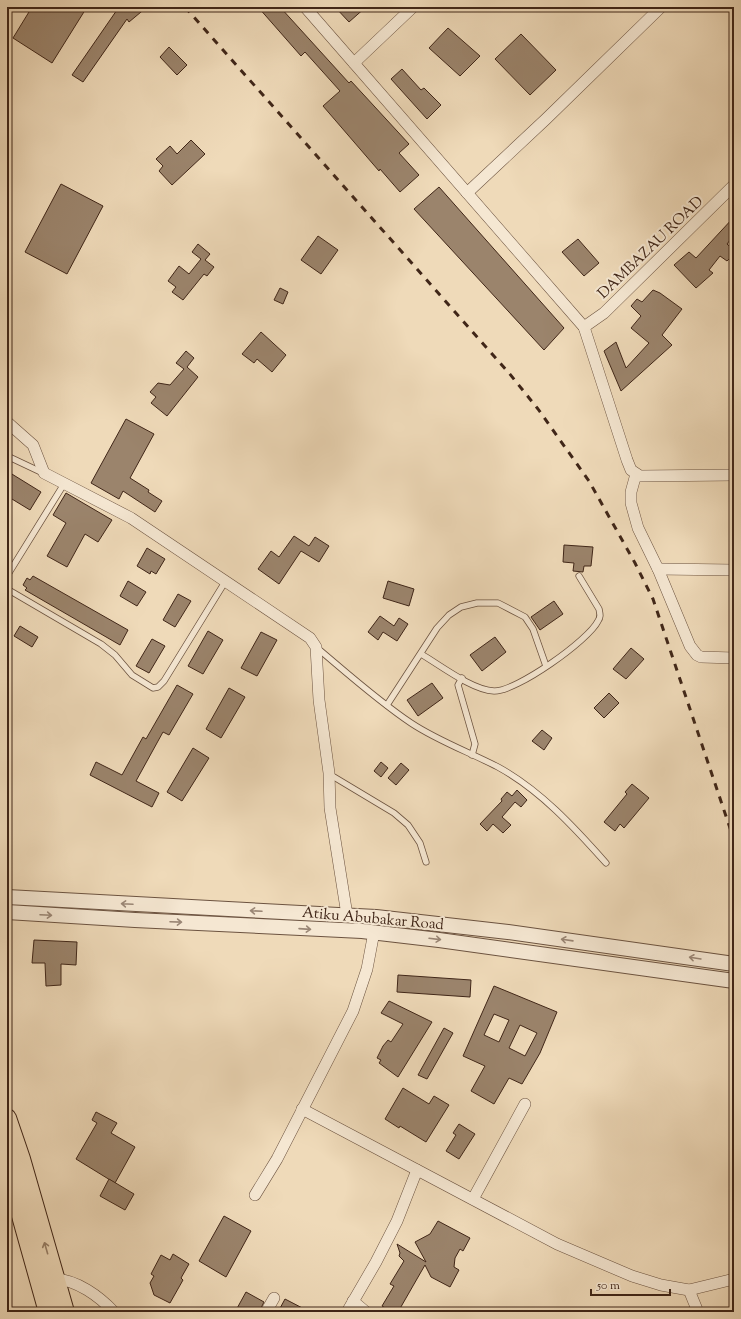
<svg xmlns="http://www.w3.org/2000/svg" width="741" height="1319" viewBox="0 0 741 1319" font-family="'Sorts Mill Goudy',serif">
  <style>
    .building { fill: #9b846c; stroke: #402618; fill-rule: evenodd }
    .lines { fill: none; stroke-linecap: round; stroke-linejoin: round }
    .service-casing { stroke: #6c5340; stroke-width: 7 }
    .minor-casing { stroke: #6c5340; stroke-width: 12 }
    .tertiary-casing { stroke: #6c5340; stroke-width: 16 }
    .primary-casing { stroke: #402618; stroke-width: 20 }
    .service { stroke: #f5e7d2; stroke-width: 5.5 }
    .minor { stroke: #f5e7d2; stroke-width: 11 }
    .tertiary { stroke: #f5e7d2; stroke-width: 14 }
    .primary { stroke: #efdab9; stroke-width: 18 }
    .rail { stroke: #402618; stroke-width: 3; stroke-dasharray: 7 7; stroke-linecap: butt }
    .oneway { stroke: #9a8675 }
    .oneway2 { stroke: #988068 }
    .labels { text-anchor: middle; stroke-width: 4; stroke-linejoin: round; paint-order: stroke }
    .street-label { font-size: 15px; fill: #402618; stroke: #f5e7d2 }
  </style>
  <rect width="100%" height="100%" fill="#efdab9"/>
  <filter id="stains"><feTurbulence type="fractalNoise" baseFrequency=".005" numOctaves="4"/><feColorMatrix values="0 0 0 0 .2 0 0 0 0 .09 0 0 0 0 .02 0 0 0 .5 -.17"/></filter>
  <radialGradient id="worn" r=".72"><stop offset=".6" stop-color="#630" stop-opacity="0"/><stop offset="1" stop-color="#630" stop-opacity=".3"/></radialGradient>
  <g class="building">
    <polygon points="32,7 87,7 52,63 13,38"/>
    <polygon points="119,7 147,7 129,22 127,19 83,82 72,75"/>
    <polygon points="258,7 280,7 349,83 351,81 409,144 399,153 419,175 400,192 380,169 379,171 323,106 340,91 305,52 301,56"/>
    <polygon points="335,7 366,7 349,22"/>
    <polygon points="448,28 480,56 460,76 429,48"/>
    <polygon points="521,34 556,70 530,95 495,59"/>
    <polygon points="169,47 187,65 177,75 160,57"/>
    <polygon points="402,69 421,90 424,88 441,105 427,119 391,79"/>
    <polygon points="191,140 205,154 172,185 159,171 163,166 156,159 170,146 177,154"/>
    <polygon points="61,184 103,206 67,274 25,252"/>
    <polygon points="439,187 564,328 544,350 414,209"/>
    <polygon points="734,217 734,235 727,244 734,251 734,254 727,261 720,256 709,270 713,273 696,288 674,265 689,252 696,258"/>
    <polygon points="318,236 338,250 321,274 301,260"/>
    <polygon points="578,239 599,263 584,276 562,252"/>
    <polygon points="198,244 210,254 205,260 214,267 207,276 204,274 183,300 172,292 176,287 168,281 179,266 189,274 201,259 192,252"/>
    <polygon points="280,288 288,292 283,304 274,300"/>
    <polygon points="653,290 660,293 682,309 662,335 672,345 621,391 604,351 616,342 626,368 649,343 631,328 641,316 631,306 637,299 642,302"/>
    <polygon points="261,332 286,355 272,372 257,359 254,363 242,354"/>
    <polygon points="186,351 194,358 187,367 198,377 167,416 151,403 156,397 150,392 158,383 170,385 184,369 176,363"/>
    <polygon points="126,419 154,434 130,478 149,490 148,492 162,501 155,512 123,491 119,499 91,483"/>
    <polygon points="7,471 41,492 30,510 7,496"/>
    <polygon points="66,493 112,520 98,542 85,534 67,567 47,556 66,523 53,515"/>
    <polygon points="294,536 309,546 315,537 329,546 319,562 301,551 279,584 258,569 271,551 279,557"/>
    <polygon points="564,545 593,547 591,566 584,566 583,572 573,571 574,563 563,562"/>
    <polygon points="147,548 165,559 156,574 151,571 150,574 137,566"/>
    <polygon points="33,576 128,630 120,645 25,590 27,588 23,585 27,578 30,580"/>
    <polygon points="128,581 146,592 137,606 120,596"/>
    <polygon points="388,581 414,589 409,606 383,598"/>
    <polygon points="178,594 191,601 175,627 163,620"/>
    <polygon points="554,601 563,614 540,630 531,617"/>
    <polygon points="380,616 394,626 399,618 408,624 397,641 383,632 378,640 368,632"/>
    <polygon points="20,626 38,637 32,647 14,636"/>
    <polygon points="208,631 223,640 203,674 188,666"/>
    <polygon points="261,632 277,640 257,676 241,668"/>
    <polygon points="495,637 506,652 482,671 470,655"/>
    <polygon points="152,639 165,646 149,673 136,666"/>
    <polygon points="631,648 644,659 626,679 613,669"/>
    <polygon points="432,683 443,698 418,716 407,700"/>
    <polygon points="177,685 193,694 169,735 163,732 136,781 159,793 152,807 90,775 96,762 122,775 143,737 146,739"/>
    <polygon points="229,688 245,697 221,738 206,729"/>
    <polygon points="609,693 619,703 604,718 594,708"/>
    <polygon points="542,730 552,738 544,750 532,741"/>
    <polygon points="193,748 209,758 182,801 167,792"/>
    <polygon points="381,762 388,768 381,777 374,771"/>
    <polygon points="401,763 409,770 396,785 388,778"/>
    <polygon points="632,784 649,798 624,828 620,824 615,831 604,822 627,794 625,792"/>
    <polygon points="517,790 527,800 521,807 515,802 502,817 511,825 503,833 493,824 487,831 480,824 502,801 501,799 507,792 512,796"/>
    <polygon points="34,940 77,942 76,965 61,964 61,985 46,986 45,963 32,963"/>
    <polygon points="398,975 471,980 470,997 397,992"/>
    <path d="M 494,986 L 557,1012 L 540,1053 L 522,1084 L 509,1078 L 494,1104 L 471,1091 L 485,1066 L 463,1056 ZM 494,1014 L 509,1020 L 499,1042 L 484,1035 ZM 520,1025 L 537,1033 L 525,1056 L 509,1048 Z"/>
    <polygon points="389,1001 432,1022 398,1077 379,1063 381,1060 377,1058 383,1046 388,1040 391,1042 403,1024 381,1013"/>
    <polygon points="444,1028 453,1033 427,1079 418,1075"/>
    <polygon points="403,1088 429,1104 434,1096 449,1105 426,1142 400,1126 399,1128 385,1119"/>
    <polygon points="96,1112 117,1123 111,1133 135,1147 115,1183 76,1159 97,1123 92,1120"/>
    <polygon points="459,1124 475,1134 459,1159 446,1151 456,1135 453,1133"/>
    <polygon points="109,1179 134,1194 125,1210 100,1196"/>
    <polygon points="224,1216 251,1231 226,1277 199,1261"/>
    <polygon points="438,1221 470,1238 463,1251 460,1249 455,1258 454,1267 459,1270 450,1287 431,1277 425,1265 398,1312 392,1312 382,1306 394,1286 390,1284 404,1261 399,1256 400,1253 397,1244 426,1262 415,1242 430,1234"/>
    <polygon points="173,1254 189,1264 181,1278 183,1280 170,1303 154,1295 150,1283 154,1276 151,1274 161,1255 170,1260"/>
    <polygon points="246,1292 264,1302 259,1312 235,1312"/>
    <polygon points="285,1299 310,1312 278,1312"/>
  </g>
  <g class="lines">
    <defs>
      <g id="service">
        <polyline points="7,456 43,473"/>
        <polyline points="7,576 64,484"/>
        <polyline points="7,589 101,644 115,655 132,675 153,688 158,687 164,681 225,582"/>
        <path d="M 316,647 C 347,673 378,701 411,723 C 438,741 469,752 498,767 C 540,790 574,827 606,863"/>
        <path d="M 421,654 C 440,665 472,690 494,691 C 516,692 589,640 598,621 C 601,617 600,614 599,609 L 579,576"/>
        <polyline points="462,678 458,685 475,744 472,755"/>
        <polyline points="387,705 437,628 449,615 461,607 477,603 498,603 525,617 533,629 546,666"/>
        <polyline points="329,774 394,813 408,825 420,843 426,862"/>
      </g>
      <g id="minor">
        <polyline points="305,7 584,327 627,460 631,470 640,476 734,475"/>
        <polyline points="354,63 413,7"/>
        <polyline points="467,193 546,119 661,7"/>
        <polyline points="584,327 604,313 734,185"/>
        <polyline points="7,422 33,445 44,473 131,518 310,638 316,647 319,700 329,773 330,808 347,915"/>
        <polyline points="636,474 631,492 631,503 638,528 658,569 690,646 697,655 701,657 734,658"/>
        <polyline points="658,569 734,570"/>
        <polyline points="302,1109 557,1244 632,1276 661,1285 689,1290 734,1279"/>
        <polyline points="255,1195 277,1159 353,1011 367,969 374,932"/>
        <polyline points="473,1199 525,1104"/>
        <path d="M 55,1279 C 77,1280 99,1296 114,1312"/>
        <polyline points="689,1290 698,1312"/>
        <polyline points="353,1301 366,1312"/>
        <polyline points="266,1312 274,1298"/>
        <polyline points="347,1312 376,1262 397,1221 417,1170"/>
      </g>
      <g id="tertiary">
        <polyline points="7,897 376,917 508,932 734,964"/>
        <polyline points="7,912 135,920 362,931 439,940 734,981"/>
      </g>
      <g id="primary">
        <polyline points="7,1118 21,1159 65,1312"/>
        <polyline points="7,1166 48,1312"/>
      </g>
    </defs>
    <use href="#service" class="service-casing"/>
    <use href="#minor" class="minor-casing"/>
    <use href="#tertiary" class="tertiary-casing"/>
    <use href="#primary" class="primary-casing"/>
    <use href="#service" class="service"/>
    <use href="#minor" class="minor"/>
    <use href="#tertiary" class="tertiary"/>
    <use href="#primary" class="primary"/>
    <polyline class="rail" points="185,7 509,373 538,409 589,481 635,563 653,599 734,840"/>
  </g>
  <defs><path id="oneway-shaft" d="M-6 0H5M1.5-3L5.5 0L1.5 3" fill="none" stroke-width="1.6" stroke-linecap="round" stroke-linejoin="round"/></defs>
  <g class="oneway">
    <use href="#oneway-shaft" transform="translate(127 904) rotate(-177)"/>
    <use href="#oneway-shaft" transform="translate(256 911) rotate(-177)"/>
    <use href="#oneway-shaft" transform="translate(46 915) rotate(3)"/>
    <use href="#oneway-shaft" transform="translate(176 922) rotate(2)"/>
    <use href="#oneway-shaft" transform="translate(305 929) rotate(4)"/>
    <use href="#oneway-shaft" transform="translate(435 939) rotate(7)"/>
    <use href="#oneway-shaft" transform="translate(567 940) rotate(-172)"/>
    <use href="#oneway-shaft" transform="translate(695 958) rotate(-171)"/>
  </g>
  <use class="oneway2" href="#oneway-shaft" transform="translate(46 1248) rotate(-106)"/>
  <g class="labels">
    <g class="street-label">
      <text transform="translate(650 247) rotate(-44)" y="5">DAMBAZAU ROAD</text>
      <text transform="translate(373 918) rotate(5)" y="5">Atiku Abubakar Road</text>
    </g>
  </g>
  <rect width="741" height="1319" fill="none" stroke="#efdab9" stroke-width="24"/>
  <rect x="8" y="8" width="725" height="1303" fill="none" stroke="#402618" stroke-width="2"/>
  <rect x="12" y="12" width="717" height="1295" fill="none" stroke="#402618"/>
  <path d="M591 1289v6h79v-6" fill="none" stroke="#402618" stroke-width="2"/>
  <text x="597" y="1289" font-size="12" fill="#402618" stroke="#f5e7d2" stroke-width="3" paint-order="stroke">50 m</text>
  <rect width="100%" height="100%" filter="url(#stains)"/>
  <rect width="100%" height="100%" fill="url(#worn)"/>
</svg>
